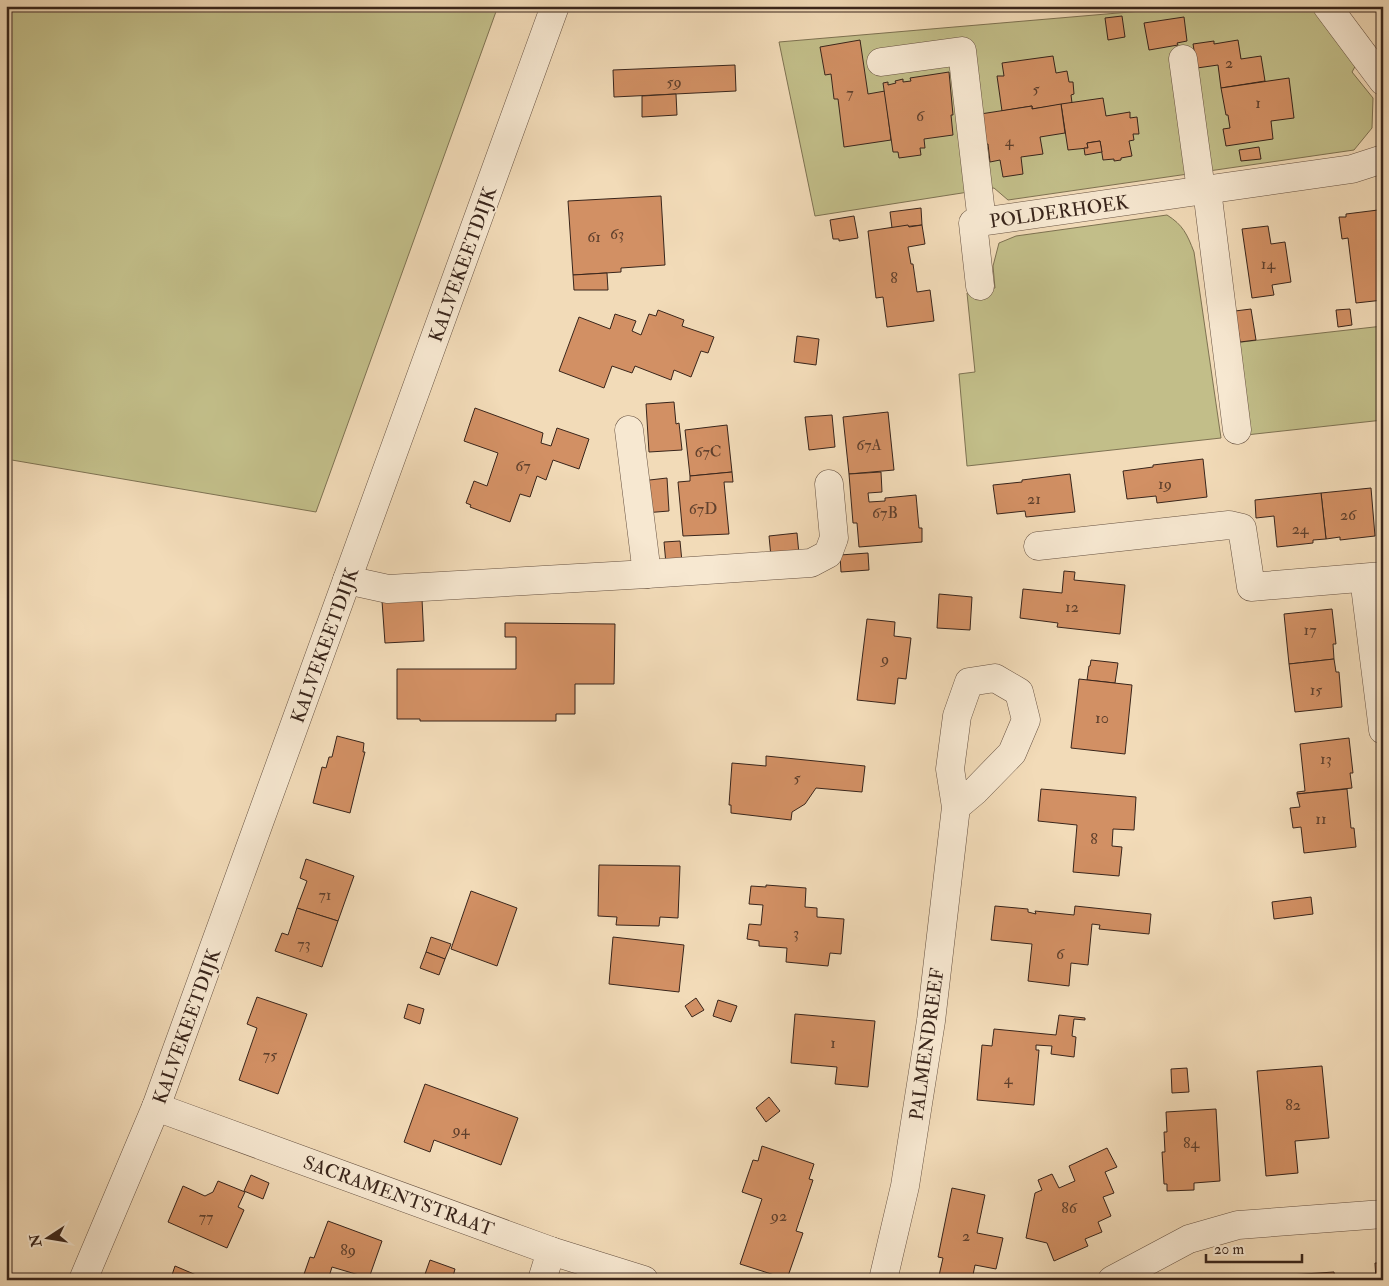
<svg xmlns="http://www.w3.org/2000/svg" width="1389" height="1286" viewBox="0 0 1389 1286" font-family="'IM FELL Double Pica',serif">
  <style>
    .green { fill: #c2be89; stroke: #7e7252 }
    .building { fill: #d29064; stroke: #39251b }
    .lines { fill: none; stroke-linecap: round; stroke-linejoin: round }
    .minor-casing { stroke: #675242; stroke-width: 29 }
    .minor { stroke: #f7e8d1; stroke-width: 28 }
    .labels { text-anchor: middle; stroke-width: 4; stroke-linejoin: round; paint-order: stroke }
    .number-label { font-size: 16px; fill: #5f402d }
    .street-label { font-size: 19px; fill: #39251b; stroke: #f7e8d1 }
  </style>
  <rect width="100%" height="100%" fill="#f2dbb8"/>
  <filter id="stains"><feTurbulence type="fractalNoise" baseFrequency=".004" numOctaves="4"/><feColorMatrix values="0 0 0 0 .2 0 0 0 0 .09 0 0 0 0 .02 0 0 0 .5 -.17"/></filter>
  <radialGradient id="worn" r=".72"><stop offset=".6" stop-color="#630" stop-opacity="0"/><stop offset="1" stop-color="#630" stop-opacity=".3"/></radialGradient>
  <g class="green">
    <polygon points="6,6 498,6 316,512 6,459"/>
    <polygon points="1200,6 1314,6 1357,63 1352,72 1373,98 1372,128 1354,150 1008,200 994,188 815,216 779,42"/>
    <path d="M 1167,215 C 1183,225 1187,234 1194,252 L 1221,438 L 967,466 L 959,374 L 975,372 L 967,293 L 995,288 L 993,266 L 999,243 L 1016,236 Z"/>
    <polygon points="1383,326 1383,420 1246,435 1233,343"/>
  </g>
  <g class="building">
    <polygon points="1122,16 1125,37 1108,40 1105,18"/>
    <polygon points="1184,17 1187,41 1177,43 1178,45 1149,50 1144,23"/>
    <polygon points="860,40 868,94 885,91 891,140 844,147 838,99 834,99 831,74 825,75 820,47"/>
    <polygon points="1238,40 1241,59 1261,56 1265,81 1221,88 1218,65 1197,68 1193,44 1214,41 1214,44"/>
    <polygon points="1053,56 1056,73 1067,71 1069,82 1073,82 1074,94 1071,95 1072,103 1032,109 1032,106 1002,111 997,76 1004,76 1002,63"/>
    <polygon points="735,65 736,91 614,97 613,70"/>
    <polygon points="949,72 953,115 951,115 953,135 924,139 925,148 920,148 921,155 899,158 898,152 893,152 883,83 888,82 888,85 896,83 895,81 903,79 903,82 911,81 910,78"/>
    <polygon points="1289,78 1294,118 1271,121 1273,139 1226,146 1223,129 1230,128 1228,115 1226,115 1221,88"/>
    <polygon points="676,94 677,115 642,117 642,96"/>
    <polygon points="1103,98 1106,116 1130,112 1130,118 1137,117 1139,134 1133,134 1134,140 1129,141 1132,156 1121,158 1121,160 1114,161 1114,159 1103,160 1100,141 1087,143 1088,148 1068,150 1061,104"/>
    <polygon points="1061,104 1065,133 1040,137 1043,154 1021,157 1023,174 1003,177 1000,160 990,162 988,144 979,145 974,115 1032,106 1032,109"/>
    <polygon points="1100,141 1102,152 1085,155 1084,148 1088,148 1087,143"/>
    <polygon points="1259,147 1261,159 1241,161 1239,150"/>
    <polygon points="661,196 665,265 621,268 621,272 573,275 568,201"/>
    <polygon points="921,208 922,225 892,228 890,212"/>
    <polygon points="1378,210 1381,236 1383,235 1383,300 1356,303 1348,238 1342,239 1339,217 1346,217 1346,214"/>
    <polygon points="854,216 858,238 839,241 839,239 833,239 830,220"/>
    <polygon points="908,225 909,227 922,225 925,244 908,247 911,264 913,264 917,292 930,290 934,321 887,327 883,297 876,298 868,231"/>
    <polygon points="1268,226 1271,244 1285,242 1291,282 1272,285 1274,295 1252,298 1242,229"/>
    <polygon points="607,273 608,290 574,290 573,275"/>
    <polygon points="1251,309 1256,340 1240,342 1235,311"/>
    <polygon points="1350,309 1352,325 1338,327 1336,310"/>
    <polygon points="658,310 684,320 682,326 714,337 708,353 701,351 691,377 674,370 671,380 635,366 632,373 612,366 604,388 559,371 579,317 610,329 615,314 636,321 632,331 641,335 649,314 656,316"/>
    <polygon points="797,336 819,339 816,365 794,362"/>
    <polygon points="674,402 676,424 679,423 682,450 649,452 646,404"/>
    <polygon points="475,408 543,433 541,443 551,446 557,428 589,439 579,469 553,460 546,480 537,476 530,497 520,494 510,522 470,507 471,505 466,503 474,481 487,486 498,453 464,441"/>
    <polygon points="888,412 894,470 849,474 843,417"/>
    <polygon points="832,415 835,447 809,450 805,417"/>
    <polygon points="727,425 732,472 690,476 685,430"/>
    <polygon points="1203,459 1207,497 1157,503 1156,496 1127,499 1123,471 1153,467 1153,465"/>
    <polygon points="732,472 733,482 724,482 729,534 683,536 678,482 690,481 690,476"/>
    <polygon points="881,472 882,492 868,493 869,502 885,501 885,498 916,495 919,528 922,528 922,542 859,547 857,523 853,523 849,474"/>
    <polygon points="1070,474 1075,512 1026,517 1025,511 997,514 993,485 1022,482 1022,480"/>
    <polygon points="667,478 669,511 644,513 641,481"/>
    <polygon points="1371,488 1375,536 1340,540 1340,537 1326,539 1321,493"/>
    <polygon points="1321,493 1326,539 1313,540 1313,543 1277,547 1274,516 1256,518 1255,500"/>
    <polygon points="797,533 799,554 771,557 769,536"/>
    <polygon points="680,541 682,562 666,564 664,542"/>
    <polygon points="868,553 869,570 841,572 840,555"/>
    <polygon points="1064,571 1075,572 1074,580 1125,585 1120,634 1057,627 1058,623 1020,618 1023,589 1062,593"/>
    <polygon points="939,594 972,597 970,630 937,628"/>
    <polygon points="422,599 424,641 385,643 382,601"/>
    <polygon points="1332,609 1336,644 1333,644 1334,659 1289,664 1284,614"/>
    <polygon points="867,619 895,622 894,636 911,638 906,679 898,678 895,704 857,700"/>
    <polygon points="505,623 615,624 614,684 575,684 575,714 556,714 556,721 420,721 420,719 397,719 397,669 516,669 516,637 505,637"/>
    <polygon points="1334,659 1336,672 1339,672 1342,707 1295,712 1289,664"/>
    <polygon points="1091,660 1118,663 1115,683 1087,680 1089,666 1090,666"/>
    <polygon points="1079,679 1132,685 1125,754 1071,748"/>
    <polygon points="337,736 364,743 363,752 365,752 350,813 313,803 322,767 326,768 329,757 332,757"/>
    <polygon points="1349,738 1353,773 1350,773 1352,788 1297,794 1297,792 1305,791 1300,744"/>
    <polygon points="766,756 865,766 862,792 816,788 805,804 792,812 791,820 731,813 731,805 729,805 732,763 766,766"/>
    <polygon points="1041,789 1136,797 1134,830 1113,829 1112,846 1122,847 1119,876 1073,872 1077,825 1038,821"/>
    <polygon points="1347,789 1351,828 1354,828 1356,847 1304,853 1301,827 1293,828 1290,808 1300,807 1297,794"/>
    <polygon points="306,859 354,876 338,921 297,908 307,881 300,878"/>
    <polygon points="599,865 680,866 678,918 660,917 659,926 616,925 617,917 598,916"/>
    <polygon points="766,885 806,888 805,907 817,908 817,917 844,919 841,954 830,953 828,966 786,962 787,948 759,946 759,941 747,939 749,924 761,925 763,905 749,904 751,886 766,887"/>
    <polygon points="471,891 517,908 497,966 451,949"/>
    <polygon points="1311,897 1313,914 1274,919 1272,902"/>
    <polygon points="995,906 1028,909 1028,912 1036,914 1035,911 1074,915 1075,906 1151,914 1149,934 1099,929 1100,925 1092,924 1088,965 1071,963 1069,986 1028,981 1032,944 991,940"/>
    <polygon points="297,908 338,921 322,967 275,951 282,933 288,935"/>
    <polygon points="431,937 451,944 445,959 426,952"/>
    <polygon points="613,937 684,945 679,992 609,984"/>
    <polygon points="426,952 445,959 439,975 420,968"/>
    <polygon points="257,997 307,1014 278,1094 239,1080 257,1028 247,1024"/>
    <polygon points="696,998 704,1010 692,1017 685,1006"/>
    <polygon points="718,1000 737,1006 731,1022 713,1016"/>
    <polygon points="408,1004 424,1009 420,1024 404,1018"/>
    <polygon points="795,1014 875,1021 868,1087 835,1084 837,1067 791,1063"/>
    <polygon points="1059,1015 1085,1018 1085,1020 1074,1019 1072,1036 1076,1037 1074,1057 1051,1054 1052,1046 1036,1045 1036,1050 1039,1050 1034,1105 977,1100 982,1045 992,1046 994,1029 1056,1035"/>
    <polygon points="1322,1066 1329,1138 1295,1141 1298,1173 1266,1176 1257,1071"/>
    <polygon points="1187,1068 1189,1092 1172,1093 1171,1069"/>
    <polygon points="425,1084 518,1118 501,1165 434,1140 430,1152 404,1142"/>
    <polygon points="769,1097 780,1111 766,1122 756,1108"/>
    <polygon points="1216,1109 1220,1181 1194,1183 1194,1190 1167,1191 1167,1184 1164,1184 1162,1152 1165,1152 1164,1132 1167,1132 1166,1112"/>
    <polygon points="762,1146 814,1164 809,1179 813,1180 796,1231 803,1233 787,1279 740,1264 762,1199 742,1192 753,1160 758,1161"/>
    <polygon points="1107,1148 1117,1167 1105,1172 1114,1193 1103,1197 1111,1216 1098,1222 1102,1232 1085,1239 1088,1246 1054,1261 1047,1243 1026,1238 1035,1193 1042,1190 1038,1180 1052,1174 1059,1188 1075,1181 1069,1166"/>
    <polygon points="251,1175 269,1183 263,1199 244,1191"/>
    <polygon points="218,1181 245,1192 238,1207 244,1210 227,1248 168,1222 183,1186 205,1196 213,1192"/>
    <polygon points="952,1188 985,1195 977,1233 1003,1238 996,1269 975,1265 972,1280 938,1280 943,1258 938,1257"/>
    <polygon points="328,1221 382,1241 369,1278 332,1267 328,1280 302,1280 310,1257 314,1258"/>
    <polygon points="430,1260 455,1269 452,1280 423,1280"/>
    <polygon points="1375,1263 1383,1263 1383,1280 1376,1280"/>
    <polygon points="175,1266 208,1280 160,1280 172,1275"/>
    <polygon points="1334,1272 1335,1280 1275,1280 1274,1276"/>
  </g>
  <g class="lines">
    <defs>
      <g id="minor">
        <polyline points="1327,6 1383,81"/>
        <polyline points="1183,59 1201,190"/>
        <polyline points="881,62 962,51 982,222"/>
        <polyline points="1207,190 1237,430"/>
        <polyline points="980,286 973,223 1352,169 1383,159"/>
        <polyline points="629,430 647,574"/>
        <polyline points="1038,546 1229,525 1242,528 1251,587 1383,576"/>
        <polyline points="1364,578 1383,730"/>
        <polyline points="347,580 388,589 647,574 811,563 828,554 834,538 829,484"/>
        <polyline points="156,1107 551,1251 644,1280"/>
        <polyline points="83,1280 156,1107 555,6"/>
        <polyline points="542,1280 551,1251"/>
        <polyline points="883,1280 905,1186 931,1021 956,807 950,769 957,716 969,682 995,678 1019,692 1026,720 1012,753 975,791 956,807"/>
        <polyline points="1112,1280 1189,1239 1238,1225 1383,1214"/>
      </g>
    </defs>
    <use href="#minor" class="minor-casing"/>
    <use href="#minor" class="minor"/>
  </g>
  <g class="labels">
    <g class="number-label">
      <text x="1229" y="68">2</text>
      <text x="674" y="87">59</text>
      <text x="1036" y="94">5</text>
      <text x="850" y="98">7</text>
      <text x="1258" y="108">1</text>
      <text x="920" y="121">6</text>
      <text x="1009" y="146">4</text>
      <text x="617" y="239">63</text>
      <text x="594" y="242">61</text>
      <text x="1268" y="269">14</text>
      <text x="894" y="283">8</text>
      <text x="869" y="450">67A</text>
      <text x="708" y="457">67C</text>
      <text x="523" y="471">67</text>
      <text x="1165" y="489">19</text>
      <text x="1034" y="504">21</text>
      <text x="703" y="514">67D</text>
      <text x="885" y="518">67B</text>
      <text x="1348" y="520">26</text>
      <text x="1300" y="534">24</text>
      <text x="1072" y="612">12</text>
      <text x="1310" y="635">17</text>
      <text x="885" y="664">9</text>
      <text x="1316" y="695">15</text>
      <text x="1102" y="723">10</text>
      <text x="1326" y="764">13</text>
      <text x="797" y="783">5</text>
      <text x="1321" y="824">11</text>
      <text x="1094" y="844">8</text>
      <text x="325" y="900">71</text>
      <text x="796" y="938">3</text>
      <text x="304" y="949">73</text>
      <text x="1060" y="959">6</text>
      <text x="833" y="1048">1</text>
      <text x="270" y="1060">75</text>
      <text x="1008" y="1084">4</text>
      <text x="1293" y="1110">82</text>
      <text x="461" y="1135">94</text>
      <text x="1191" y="1148">84</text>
      <text x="1069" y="1213">86</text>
      <text x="779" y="1221">92</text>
      <text x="206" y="1222">77</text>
      <text x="966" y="1241">2</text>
      <text x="348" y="1255">89</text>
    </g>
    <g class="street-label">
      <text transform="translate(1059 211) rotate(-8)" y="7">POLDERHOEK</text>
      <text transform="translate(462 264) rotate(-70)" y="7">KALVEKEETDIJK</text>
      <text transform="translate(324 645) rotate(-70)" y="7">KALVEKEETDIJK</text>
      <text transform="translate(186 1026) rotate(-70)" y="7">KALVEKEETDIJK</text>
      <text transform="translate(926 1044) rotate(-82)" y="7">PALMENDREEF</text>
      <text transform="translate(399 1195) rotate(20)" y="7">SACRAMENTSTRAAT</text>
    </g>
  </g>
  <rect width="1389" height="1286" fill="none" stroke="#f2dbb8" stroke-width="25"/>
  <rect x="8" y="8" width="1374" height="1271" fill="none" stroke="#39251b" stroke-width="2.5"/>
  <rect x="12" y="12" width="1364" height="1261" fill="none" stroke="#39251b"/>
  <g transform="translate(48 1238) rotate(258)" stroke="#f7e8d1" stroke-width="4" paint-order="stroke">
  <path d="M0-4L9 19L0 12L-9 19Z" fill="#39251b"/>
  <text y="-8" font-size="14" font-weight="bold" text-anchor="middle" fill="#39251b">N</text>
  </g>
  <path d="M1206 1254v8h96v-8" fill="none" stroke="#39251b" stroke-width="2.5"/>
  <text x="1214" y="1254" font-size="15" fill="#39251b" stroke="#f7e8d1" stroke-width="4" paint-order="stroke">20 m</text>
  <rect width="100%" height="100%" filter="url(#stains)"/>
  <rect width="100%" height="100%" fill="url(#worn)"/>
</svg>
